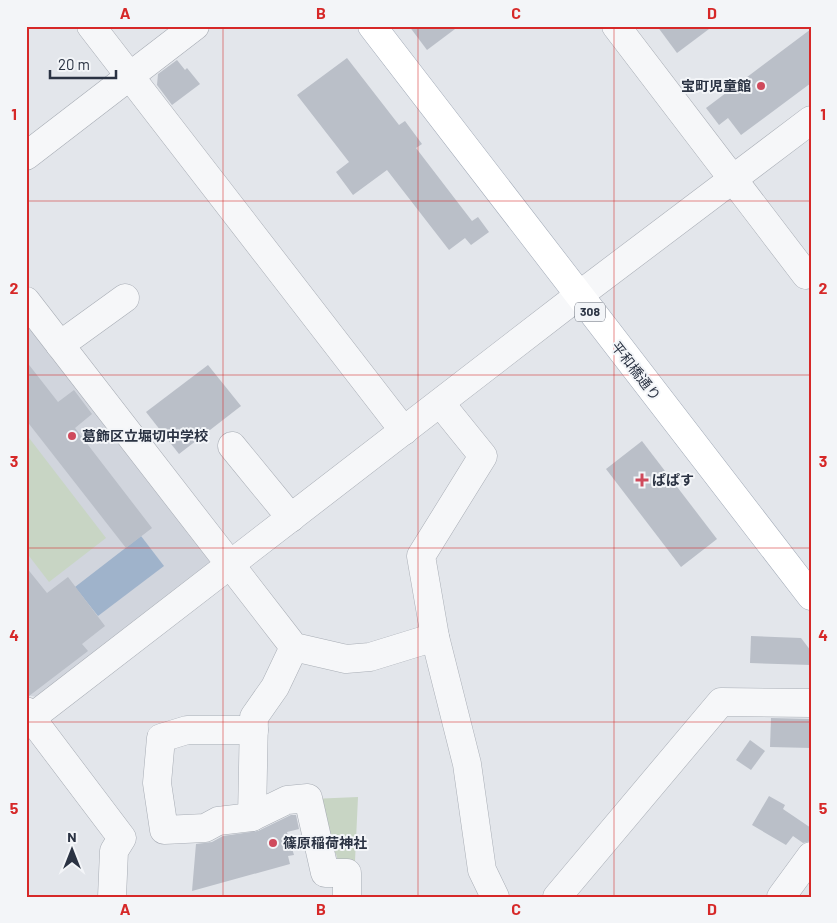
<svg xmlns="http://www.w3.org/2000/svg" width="837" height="923" viewBox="0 0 837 923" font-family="Barlow,'Noto Sans JP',sans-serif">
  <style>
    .built { fill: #d1d5dd }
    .green { fill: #c8d5c4 }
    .water { fill: #9fb3cb }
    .building { fill: #babfc8 }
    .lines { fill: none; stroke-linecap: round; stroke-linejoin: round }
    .minor-casing { stroke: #a8adb5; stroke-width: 29 }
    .major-casing { stroke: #a2aab7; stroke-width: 29 }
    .minor { stroke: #f6f7f9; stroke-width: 28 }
    .major { stroke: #fff; stroke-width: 28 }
    .grid { fill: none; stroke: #d62828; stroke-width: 1; stroke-opacity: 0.55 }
    .poi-dot { fill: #cf4a5c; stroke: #f3f5f8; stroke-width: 2 }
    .labels { text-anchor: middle; stroke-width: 4; stroke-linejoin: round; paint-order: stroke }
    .shield { fill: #f3f5f8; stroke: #676d79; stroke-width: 1 }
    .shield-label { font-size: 12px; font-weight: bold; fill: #2b3343 }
    .poi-label { font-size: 14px; font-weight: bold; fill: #2b3343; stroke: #f3f5f8; text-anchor: start }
    .street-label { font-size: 14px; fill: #2b3343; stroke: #f3f5f8 }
    .neatline { fill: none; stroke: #d62828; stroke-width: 2 }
    .grid-label { font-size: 16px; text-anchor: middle; font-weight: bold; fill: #d62828 }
  </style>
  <rect width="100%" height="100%" fill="#e3e6eb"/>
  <polygon class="built" points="26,316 210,556 208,572 43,698 26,695"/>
  <g class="green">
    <polygon points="26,434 106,538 49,582 26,552"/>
    <polygon points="358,797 355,861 338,862 336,854 319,831 311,799"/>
  </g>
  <polygon class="water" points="141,536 164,566 98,616 75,587"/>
  <g class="building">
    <polygon points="409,26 459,26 427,50"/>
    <polygon points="657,26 713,26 677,53"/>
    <polygon points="811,29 811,83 741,135 728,118 719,125 706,108"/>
    <polygon points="347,58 399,125 405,121 422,144 416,148 472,221 478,217 489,232 471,245 465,238 449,250 387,170 353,195 336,172 349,162 297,95"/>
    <polygon points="177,60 185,70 187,68 200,84 172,105 157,85 158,74"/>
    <polygon points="26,361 58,402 74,390 92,414 75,428 152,528 126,548 26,420"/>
    <polygon points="208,365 241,406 179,454 146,412"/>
    <polygon points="642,441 717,539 681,567 606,469"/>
    <polygon points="26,567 47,593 68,577 105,626 82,644 88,651 29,696 26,696"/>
    <polygon points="751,636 801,638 811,651 811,665 750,663"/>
    <polygon points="771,718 811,719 811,748 770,747"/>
    <polygon points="750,740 765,751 751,770 736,760"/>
    <polygon points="769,796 785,805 783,809 811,828 811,841 803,843 793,836 786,845 752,825"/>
    <polygon points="291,815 296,815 299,829 287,832 294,855 288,856 290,864 192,891 196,844 212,842 223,836 258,831"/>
  </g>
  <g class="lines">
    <defs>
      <g id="minor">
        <polyline points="91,26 404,431"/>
        <polyline points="616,26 806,275"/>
        <polyline points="26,156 195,26"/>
        <polyline points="26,301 294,647 346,659 370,657 435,637"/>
        <polyline points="60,345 125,298"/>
        <polyline points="441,404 483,456 421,556 435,637 467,764 482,870 495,897"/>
        <polyline points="232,446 291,518"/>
        <polyline points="294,647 275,687 254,717 252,817 287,800 308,798 325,873 347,873 347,897"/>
        <polyline points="26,711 122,838 114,851 112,897"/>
        <polyline points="26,722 578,296 811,120"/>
        <polyline points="252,817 218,821 205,828 164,830 157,783 161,738 187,730 254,730"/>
        <polyline points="557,897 721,702 811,703"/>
        <polyline points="781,897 811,856"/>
      </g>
      <polyline id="major" points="372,26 811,596"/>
    </defs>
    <use href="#minor" class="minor-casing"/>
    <use href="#major" class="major-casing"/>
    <use href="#minor" class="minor"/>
    <use href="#major" class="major"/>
  </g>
  <path class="grid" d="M 223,26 L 223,897M 418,26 L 418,897M 614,26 L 614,897M 26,201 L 811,201M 26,375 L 811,375M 26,548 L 811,548M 26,722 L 811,722"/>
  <g class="poi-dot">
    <circle cx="761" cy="86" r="5"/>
    <circle cx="72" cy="436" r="5"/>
    <path d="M639.5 472.5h5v5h5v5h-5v5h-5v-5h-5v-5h5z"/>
    <circle cx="273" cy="843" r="5"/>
  </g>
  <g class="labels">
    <rect class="shield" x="575" y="302.5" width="30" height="19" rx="4"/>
    <g class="shield-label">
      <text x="590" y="316">308</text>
    </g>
    <g class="poi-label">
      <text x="751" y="91" text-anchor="end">宝町児童館</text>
      <text x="82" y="441">葛飾区立堀切中学校</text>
      <text x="652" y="485">ぱぱす</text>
      <text x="283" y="848">篠原稲荷神社</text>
    </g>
    <g class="street-label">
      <text transform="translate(636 371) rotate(52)" y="5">平和橋通り</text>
    </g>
  </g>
  <rect width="837" height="923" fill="none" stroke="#f3f5f8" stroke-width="55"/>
  <g transform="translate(72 850)" stroke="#f3f5f8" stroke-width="4" paint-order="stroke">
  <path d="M0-4L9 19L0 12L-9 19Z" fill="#2b3343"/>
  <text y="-8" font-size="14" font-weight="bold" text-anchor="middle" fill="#2b3343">N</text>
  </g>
  <path d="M50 70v8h66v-8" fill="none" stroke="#2b3343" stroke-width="2.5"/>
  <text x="58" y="70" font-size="15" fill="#2b3343" stroke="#f3f5f8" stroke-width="4" paint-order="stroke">20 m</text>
  <rect x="28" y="28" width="782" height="868" class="neatline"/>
  <g class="grid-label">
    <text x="125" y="19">A</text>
    <text x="321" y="19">B</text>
    <text x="516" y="19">C</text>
    <text x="712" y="19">D</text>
    <text x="14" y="120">1</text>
    <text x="823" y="120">1</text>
    <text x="14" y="294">2</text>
    <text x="823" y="294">2</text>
    <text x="14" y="467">3</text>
    <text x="823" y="467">3</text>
    <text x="14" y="641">4</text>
    <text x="823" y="641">4</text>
    <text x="14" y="814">5</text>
    <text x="823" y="814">5</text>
    <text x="125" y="915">A</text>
    <text x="321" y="915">B</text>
    <text x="516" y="915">C</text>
    <text x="712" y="915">D</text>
  </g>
</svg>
